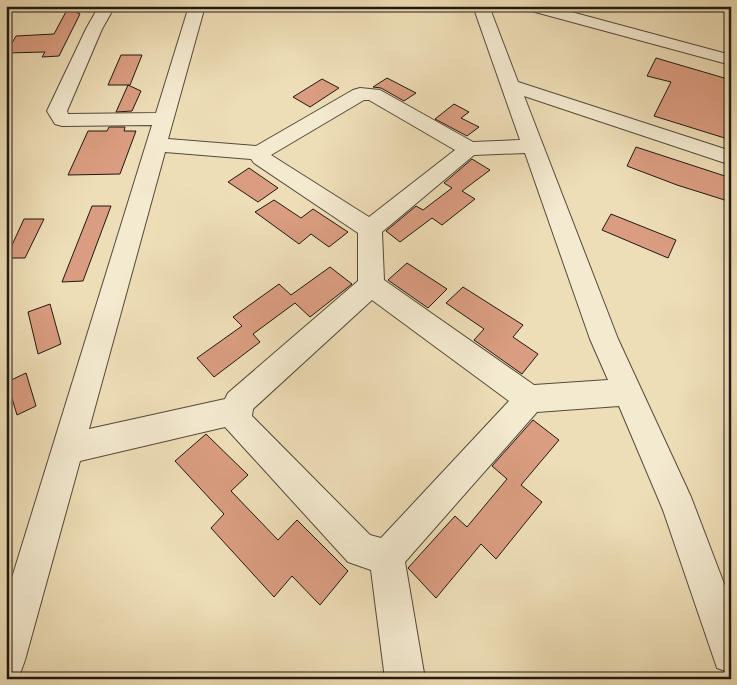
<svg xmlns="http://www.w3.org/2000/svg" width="737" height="685" viewBox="0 0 737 685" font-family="Vollkorn,serif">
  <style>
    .building { fill: #da9d81; stroke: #201810 }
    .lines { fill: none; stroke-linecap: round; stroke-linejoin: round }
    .minor-casing { stroke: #544a3a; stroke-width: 2 }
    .minor { fill: #f4ead0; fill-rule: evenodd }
  </style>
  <rect width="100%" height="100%" fill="#eedeb7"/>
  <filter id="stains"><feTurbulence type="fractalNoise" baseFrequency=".004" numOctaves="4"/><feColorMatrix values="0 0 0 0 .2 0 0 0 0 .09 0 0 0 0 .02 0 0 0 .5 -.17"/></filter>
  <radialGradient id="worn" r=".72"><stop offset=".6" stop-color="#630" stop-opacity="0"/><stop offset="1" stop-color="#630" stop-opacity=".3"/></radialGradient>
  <g class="building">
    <polygon points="68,8 80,14 59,56 42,57 45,52 6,53 16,36 54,34"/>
    <polygon points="121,55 142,55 130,85 108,85"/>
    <polygon points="656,58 731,80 731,140 654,116 671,82 647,76"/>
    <polygon points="387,78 416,93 404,101 381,88 373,87"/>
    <polygon points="322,79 339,88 310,107 293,97"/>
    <polygon points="128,85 141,91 132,111 116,112"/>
    <polygon points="454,104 469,112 461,118 479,127 467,136 435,119"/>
    <polygon points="109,127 125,127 124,131 136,131 120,174 68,175 88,131 107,131"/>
    <polygon points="636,147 731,178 731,202 677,185 627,166"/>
    <polygon points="472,159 490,170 462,191 475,199 442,225 432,218 400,242 386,231 416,206 423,210 452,188 444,183"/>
    <polygon points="249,168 278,188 258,202 228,182"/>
    <polygon points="274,200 301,218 313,209 348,232 329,247 311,234 299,244 255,212"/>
    <polygon points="92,206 111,206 83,281 62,282"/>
    <polygon points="611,214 676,240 668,258 602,230"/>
    <polygon points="24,219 44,219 25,258 6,258"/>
    <polygon points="407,263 447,289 428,308 388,280"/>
    <polygon points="330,267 352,284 310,317 295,303 253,334 260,342 214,377 197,358 242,326 233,317 279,284 291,295"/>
    <polygon points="463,287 523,325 513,337 538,354 522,374 474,340 484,329 446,303"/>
    <polygon points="50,304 61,344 38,354 28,312"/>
    <polygon points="26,373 36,406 17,415 7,382"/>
    <polygon points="533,420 559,440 521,485 542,502 496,559 481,544 436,598 408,568 455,516 467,527 507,479 492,466"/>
    <polygon points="206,434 248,475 231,491 278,540 297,520 348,571 320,605 292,576 274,597 211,528 224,514 175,461"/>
  </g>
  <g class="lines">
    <defs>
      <g id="minor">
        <path d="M 99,6 L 115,6 L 102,29 L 67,111 L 68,114 L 156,113 L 189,6 L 205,6 L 168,139 L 256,146 L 353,90 L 360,88 L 380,90 L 473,142 L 520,140 L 473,6 L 489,6 L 518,82 L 731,151 L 731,165 L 524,96 L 618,339 L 691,497 L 731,602 L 731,673 L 717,668 L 663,510 L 619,406 L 537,412 L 405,562 L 425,679 L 385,679 L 371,570 L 348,562 L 225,427 L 80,461 L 25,660 L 20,674 L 6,679 L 6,597 L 152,125 L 62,126 L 55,124 L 47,111 L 86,29 ZM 364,100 L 369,100 L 455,150 L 369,217 L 271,155 ZM 165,152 L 251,159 L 254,163 L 358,233 L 358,281 L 228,393 L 225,399 L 89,429 ZM 525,153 L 590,339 L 608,380 L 534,385 L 384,280 L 382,232 L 474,155 ZM 372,300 L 509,401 L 381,538 L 370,535 L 252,416 L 253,409 Z"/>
        <polygon points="522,6 549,6 731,55 731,65 524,9"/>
      </g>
    </defs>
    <use href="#minor" class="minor-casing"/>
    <use href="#minor" class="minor"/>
  </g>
  <rect width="737" height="685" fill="none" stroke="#eedeb7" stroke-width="25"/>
  <rect x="8" y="8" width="722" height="670" fill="none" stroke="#201810" stroke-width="2.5"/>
  <rect x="12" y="12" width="712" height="660" fill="none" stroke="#201810"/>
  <rect width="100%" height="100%" filter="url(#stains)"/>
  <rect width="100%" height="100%" fill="url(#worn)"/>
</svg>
